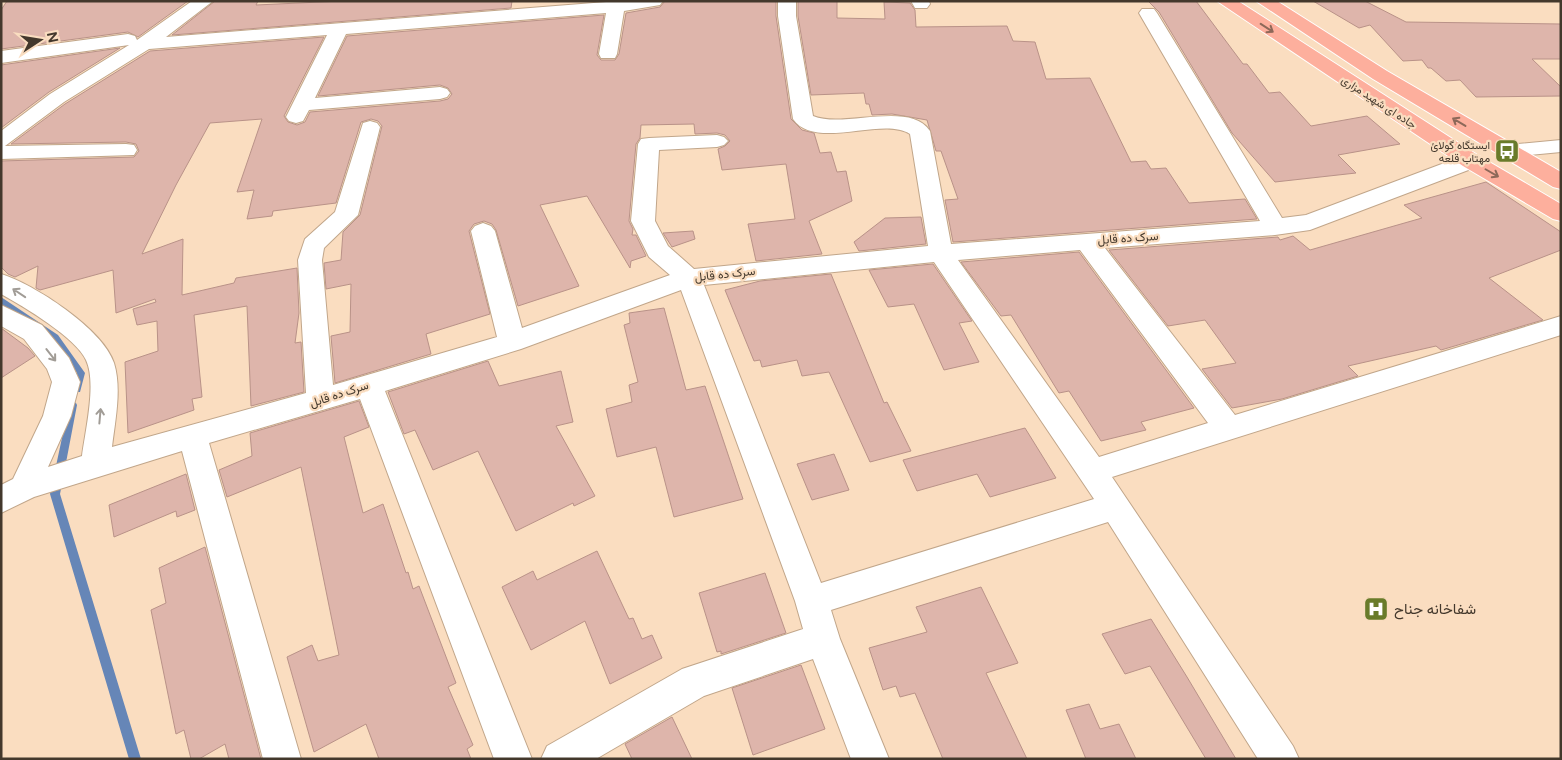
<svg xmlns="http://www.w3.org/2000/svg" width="1562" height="760" viewBox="0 0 1562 760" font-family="Figtree,Vazirmatn,sans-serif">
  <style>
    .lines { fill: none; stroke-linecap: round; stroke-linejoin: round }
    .stream { fill: #6686b7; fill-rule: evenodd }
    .building { fill: #deb5ab; stroke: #b99288 }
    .minor-casing { stroke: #c1a68a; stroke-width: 2 }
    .major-casing { stroke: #fff; stroke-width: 2 }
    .minor { fill: #fff; fill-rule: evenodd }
    .major { fill: #fdaf9d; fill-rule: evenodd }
    .oneway { stroke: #8d6859 }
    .oneway2 { stroke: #a19c96 }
    .labels { text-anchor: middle; stroke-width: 4.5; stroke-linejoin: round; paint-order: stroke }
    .far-street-label { font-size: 11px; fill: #43382c; stroke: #faddc0 }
    .far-poi-label { font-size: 11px; fill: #43382c; stroke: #faddc0; text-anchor: end }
    .street-label { font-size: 12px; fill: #43382c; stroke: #faddc0 }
    .near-poi-label { font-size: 15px; fill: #43382c; stroke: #faddc0; text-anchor: start }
  </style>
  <rect width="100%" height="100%" fill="#faddc0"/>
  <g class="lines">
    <g class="stream">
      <polygon points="1,297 58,335 85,373 80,392 74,392 73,390 77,373 52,339 1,304"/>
      <polygon points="73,401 76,403 77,405 60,494 141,759 129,759 50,494 69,405 70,403"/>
    </g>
  </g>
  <g class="building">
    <polygon points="7,1 188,1 138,37 128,32 1,49 1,10"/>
    <polygon points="215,1 258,1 256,5 342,1 512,1 511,8 172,35"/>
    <polygon points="665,1 776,1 776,16 791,119 802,130 814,133 820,153 831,152 837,172 846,171 852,201 809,221 822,254 756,261 748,224 795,219 786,164 722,170 718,149 725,146 730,141 725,135 717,133 695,134 694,124 641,125 640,138 636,144 629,221 633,229 632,235 636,235 646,256 631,261 630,268 587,196 540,205 579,286 518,306 496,230 492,224 484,221 474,224 469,231 490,314 426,334 431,354 335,383 331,336 350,332 351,284 326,289 324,263 341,260 343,232 360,215 382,126 378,121 371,119 361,122 336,203 273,211 272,216 247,219 254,190 237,192 262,119 210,123 176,185 142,254 183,239 182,295 234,283 236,278 297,268 299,313 295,343 301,342 304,392 251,406 247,306 194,315 202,397 192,399 194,410 128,433 125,362 158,351 157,321 137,325 133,309 156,302 155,299 116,313 113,270 40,290 36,288 38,266 15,277 8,274 1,267 1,161 134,157 139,151 136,144 126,142 11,144 65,104 150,51 324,37 284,116 288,122 297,125 305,122 310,112 440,101 448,99 452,94 448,88 440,85 318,96 347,36 604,15 597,55 601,60 615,60 619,54 626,13 660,7"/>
    <polygon points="798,1 837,1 837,18 885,19 884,2 910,3 915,10 916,27 1007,26 1013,41 1035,42 1046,79 1090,78 1131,162 1146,161 1151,169 1166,168 1189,203 1245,199 1257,219 953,242 945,200 958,199 941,151 936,151 927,120 892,114 872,115 869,104 866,104 864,93 811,95 798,16"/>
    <polygon points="1148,1 1196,1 1243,64 1247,64 1269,93 1280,92 1311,126 1367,116 1400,144 1338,155 1356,173 1275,182 1232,133 1159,12"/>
    <polygon points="1313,1 1365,1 1406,22 1561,24 1561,59 1532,59 1561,87 1561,96 1476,97 1460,80 1446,81 1431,68 1428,68 1422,60 1403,61 1370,25 1359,28"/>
    <polygon points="120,48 49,92 1,128 1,65"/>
    <polygon points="1486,182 1561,232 1561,250 1489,278 1543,320 1441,350 1436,346 1348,366 1358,376 1282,399 1232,408 1202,369 1236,363 1205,320 1168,326 1109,250 1278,237 1280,240 1293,236 1310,250 1422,218 1404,205"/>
    <polygon points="921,217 926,244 859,251 854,242 885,218"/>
    <polygon points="693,231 695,239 672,247 663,233"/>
    <polygon points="1079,252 1194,408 1141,422 1146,430 1101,441 1069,391 1059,393 1011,315 1001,316 961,262"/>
    <polygon points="933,264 972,321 959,323 979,362 944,370 914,304 888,307 869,270"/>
    <polygon points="831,274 884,403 887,402 911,451 870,462 829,372 802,376 797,360 762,367 760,360 754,361 725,290 760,281"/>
    <polygon points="664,308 686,390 705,386 743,499 674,517 656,447 617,457 606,409 632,402 629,385 638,382 624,325 630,323 629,313"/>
    <polygon points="1,328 28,348 35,356 1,378"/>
    <polygon points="488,361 499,386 561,371 573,422 556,426 595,496 574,506 573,503 516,531 478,451 433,470 415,430 404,434 388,392"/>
    <polygon points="359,401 369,427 344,437 363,513 383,504 406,573 408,572 413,589 419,586 456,683 448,687 473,745 467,749 471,759 379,759 366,724 314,752 287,657 312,645 318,661 339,655 301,467 227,497 219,470 252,456 250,433"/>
    <polygon points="1025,428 1056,478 990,497 977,474 917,491 903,460"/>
    <polygon points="834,454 849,490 812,500 797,464"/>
    <polygon points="186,474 195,510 177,517 176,511 114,537 109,505"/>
    <polygon points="205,547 261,759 229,759 225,744 199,759 191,759 184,730 176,734 151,610 166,603 159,568"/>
    <polygon points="597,551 629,619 633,618 642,639 652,635 662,658 610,684 585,621 531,650 502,587 533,571 537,580"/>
    <polygon points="765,573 786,633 721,654 721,651 717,652 699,593"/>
    <polygon points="981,587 1018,663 986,673 1027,759 943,759 915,693 900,697 896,686 883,690 869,648 927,632 916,607"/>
    <polygon points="1151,619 1187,677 1236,759 1206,759 1150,666 1125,674 1102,634"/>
    <polygon points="801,665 825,729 753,755 732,688"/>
    <polygon points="1089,704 1100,729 1119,724 1136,759 1086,759 1066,710"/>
    <polygon points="672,717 692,759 632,759 625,744"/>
  </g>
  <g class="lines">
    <defs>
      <g id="minor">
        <polygon points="192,1 213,1 166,37 619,1 663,1 660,5 624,11 617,54 615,58 601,58 599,54 606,13 346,34 315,98 440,87 447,89 450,93 447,97 440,99 309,110 303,121 296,123 289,121 286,117 327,35 149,49 64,102 5,146 126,144 134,145 137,150 134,155 1,159 1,131 50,94 129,45 1,63 1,51 128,34 135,36 137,40"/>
        <path d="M 778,1 L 796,1 L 796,16 L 813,116 C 844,129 909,100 930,131 L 951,244 L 1260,221 L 1139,13 L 1142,9 L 1154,9 L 1157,13 L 1282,218 L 1306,215 L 1463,156 L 1471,154 L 1479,156 L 1482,161 L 1479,166 L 1310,230 L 1275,235 L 1105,248 L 1235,415 L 1561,316 L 1561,335 L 1112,477 L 1293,746 L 1299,759 L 1258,759 L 1108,522 L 831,610 L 840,639 L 889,759 L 851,759 L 813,659 L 704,696 L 596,759 L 541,759 L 547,746 L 682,669 L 803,629 L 795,601 L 681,290 L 521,349 L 385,391 L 532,759 L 494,759 L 360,399 L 209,443 L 301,759 L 263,759 L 182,451 L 34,497 L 1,513 L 1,485 L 13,479 L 43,416 L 52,382 L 47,369 L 24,339 L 1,326 L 1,305 L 42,325 L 69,358 L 80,382 L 71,416 L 48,467 L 82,456 C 85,432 97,383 86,360 C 76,338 23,306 1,294 L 1,274 C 34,284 103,329 114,363 C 122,389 115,421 112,447 L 306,393 L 298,260 L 305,239 L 335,212 L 363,123 L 370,121 L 377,123 L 380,127 L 358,215 L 324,248 L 322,260 L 333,385 L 497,337 L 471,231 L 475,226 L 483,223 L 491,226 L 495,231 L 522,328 L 670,275 L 649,257 L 631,221 L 638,144 L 641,139 L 649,138 L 717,135 L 724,137 L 728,141 L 724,145 L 717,147 L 659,150 L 655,221 L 668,246 L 694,269 L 928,246 L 910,134 C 883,116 815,151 793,119 L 778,16 ZM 1080,250 L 1208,423 L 1099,457 L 958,260 ZM 934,262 L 1094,499 L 821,583 L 704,285 Z"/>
        <polygon points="911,1 929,1 930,4 927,8 915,8"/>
        <polygon points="1561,140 1561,152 1507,157 1499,156 1496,151 1499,146 1507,145"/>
      </g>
      <g id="major">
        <polygon points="1217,1 1238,1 1479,156 1561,204 1561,221 1553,219 1463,166"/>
        <polygon points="1256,1 1277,1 1387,71 1561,172 1561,189 1553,187 1373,79"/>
      </g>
    </defs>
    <use href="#minor" class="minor-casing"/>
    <use href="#major" class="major-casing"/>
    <use href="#minor" class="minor"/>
    <use href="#major" class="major"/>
  </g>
  <defs><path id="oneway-shaft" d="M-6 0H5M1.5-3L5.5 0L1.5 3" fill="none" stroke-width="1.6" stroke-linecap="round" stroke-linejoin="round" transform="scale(1.25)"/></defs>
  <g class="oneway">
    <use href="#oneway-shaft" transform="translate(1267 28) rotate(33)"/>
    <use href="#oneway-shaft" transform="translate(1459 122) rotate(-149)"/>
    <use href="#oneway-shaft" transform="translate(1492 173) rotate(30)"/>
  </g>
  <g class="oneway2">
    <use href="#oneway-shaft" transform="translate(19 293) rotate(-146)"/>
    <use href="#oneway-shaft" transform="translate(51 355) rotate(52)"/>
    <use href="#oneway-shaft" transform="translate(100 416) rotate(-85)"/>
  </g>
  <defs>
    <symbol id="bus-square" viewBox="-11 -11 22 22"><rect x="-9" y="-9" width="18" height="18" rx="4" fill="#697b2a" stroke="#faddc0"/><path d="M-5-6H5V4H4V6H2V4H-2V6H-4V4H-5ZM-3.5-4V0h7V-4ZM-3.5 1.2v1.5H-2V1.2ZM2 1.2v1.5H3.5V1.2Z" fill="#fff"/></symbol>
    <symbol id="hospital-square" viewBox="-11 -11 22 22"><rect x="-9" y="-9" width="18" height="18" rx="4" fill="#697b2a" stroke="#faddc0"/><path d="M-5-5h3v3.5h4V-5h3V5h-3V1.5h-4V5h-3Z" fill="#fff"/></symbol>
  </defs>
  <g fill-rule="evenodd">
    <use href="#bus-square" x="1493" y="137" width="28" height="28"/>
    <use href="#hospital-square" x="1362" y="595" width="28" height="28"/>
  </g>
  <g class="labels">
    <g class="far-street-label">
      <text transform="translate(1379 102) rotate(33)" y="4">جاده ای شهید مزاری</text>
    </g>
    <g class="far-poi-label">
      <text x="1490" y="149">ایستگاه گولائ<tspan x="1490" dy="13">مهتاب قلعه</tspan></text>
    </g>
    <g class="street-label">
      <text transform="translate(1128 238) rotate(-4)" y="4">سرک ده قابل</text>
      <text transform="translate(725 274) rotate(-6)" y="4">سرک ده قابل</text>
      <text transform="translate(339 394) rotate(-18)" y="4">سرک ده قابل</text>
    </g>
    <g class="near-poi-label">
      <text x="1394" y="614">شفاخانه جناح</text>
    </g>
  </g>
  <rect width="1562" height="760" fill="none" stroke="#43382c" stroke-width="5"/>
  <g transform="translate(40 40) rotate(78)" stroke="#faddc0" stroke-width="4" paint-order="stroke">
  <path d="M0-4L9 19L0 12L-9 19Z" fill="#43382c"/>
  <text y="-8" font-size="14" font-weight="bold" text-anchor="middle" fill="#43382c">N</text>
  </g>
</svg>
